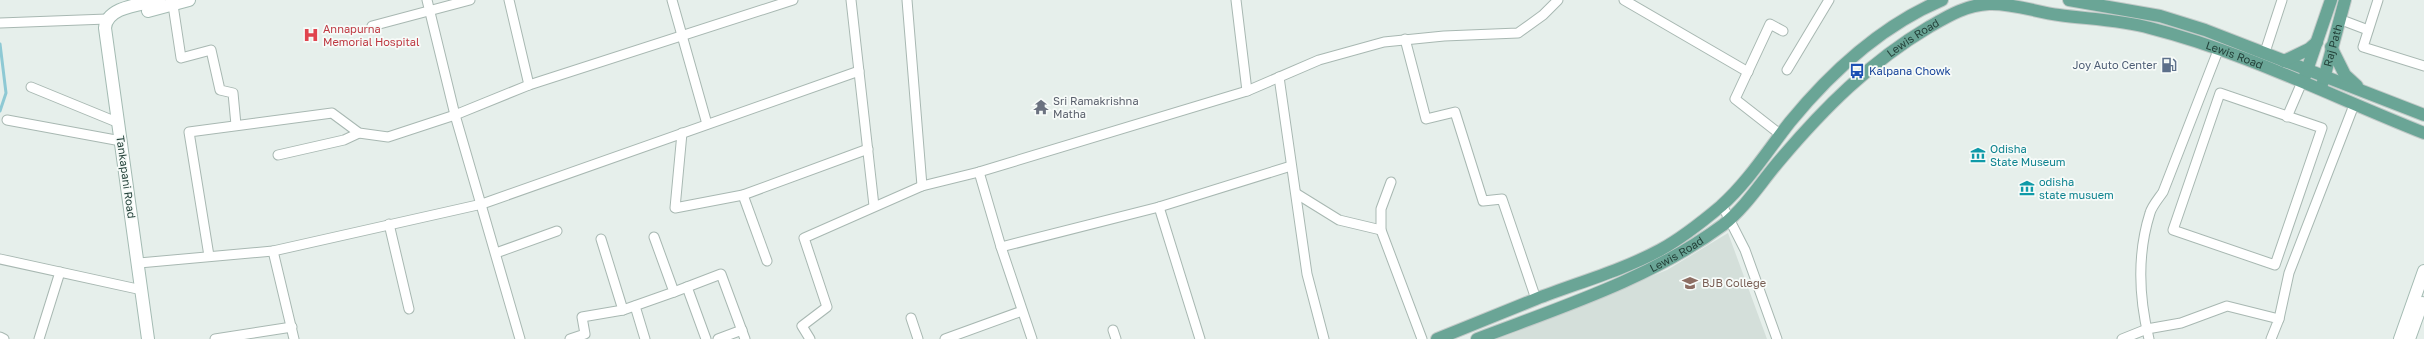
<svg xmlns="http://www.w3.org/2000/svg" width="2424" height="339" viewBox="0 0 2424 339" font-family="'Golos Text',sans-serif">
  <style>
    .built { fill: #d4dfda }
    .lines { fill: none; stroke-linecap: round; stroke-linejoin: round }
    .stream { stroke: #8ec9d4; stroke-width: 3 }
    .street-casing { stroke: #a8b8b2; stroke-width: 11 }
    .secondary-casing { stroke: #a4bbb3; stroke-width: 14 }
    .primary-casing { stroke: #c2cac8; stroke-width: 14 }
    .street { stroke: #fff; stroke-width: 9 }
    .secondary { stroke: #fff; stroke-width: 12 }
    .primary { stroke: #6aa596; stroke-width: 12 }
    .labels { text-anchor: middle; stroke-width: 3.5; stroke-linejoin: round; paint-order: stroke }
    .health-label { font-size: 11px; fill: #be3a42; stroke: #f7fbf9; text-anchor: start }
    .street-label { font-size: 11px; fill: #24423a; stroke: #f7fbf9 }
    .service-label { font-size: 11px; fill: #4e5e75; stroke: #f7fbf9; text-anchor: end }
    .transit-label { font-size: 11px; fill: #164399; stroke: #f7fbf9; text-anchor: start }
    .worship-label { font-size: 11px; fill: #5b616d; stroke: #f7fbf9; text-anchor: start }
    .culture-label { font-size: 11px; fill: #0d838f; stroke: #f7fbf9; text-anchor: start }
    .education-label { font-size: 11px; fill: #785e54; stroke: #f7fbf9; text-anchor: start }
  </style>
  <rect width="100%" height="100%" fill="#e6efeb"/>
  <polygon class="built" points="1728,233 1767,339 1493,339 1667,270"/>
  <g class="lines">
    <polyline class="stream" points="0,44 6,93 0,111"/>
    <defs>
      <g id="street">
        <polyline points="427,0 455,115 520,339"/>
        <polyline points="509,0 529,85"/>
        <polyline points="672,0 707,124"/>
        <polyline points="851,0 874,206"/>
        <polyline points="907,0 922,186 979,172 1247,91 1236,0"/>
        <polyline points="1624,0 1748,72"/>
        <polyline points="2378,0 2363,47 2424,66"/>
        <polyline points="173,5 181,58 211,50 220,90 233,93 236,125"/>
        <polyline points="2339,19 2368,30"/>
        <polyline points="0,23 107,19"/>
        <polyline points="372,26 470,0"/>
        <polyline points="1405,39 1426,119 1455,112 1483,201 1502,199 1536,299"/>
        <polyline points="2265,52 2282,0"/>
        <polyline points="1787,70 1829,0"/>
        <polyline points="1279,77 1307,274 1324,339"/>
        <polyline points="31,87 119,123"/>
        <polyline points="1247,91 1319,60 1384,42 1444,36 1518,33 1543,15 1558,0"/>
        <polygon points="2220,93 2322,128 2275,265 2173,230"/>
        <polyline points="2287,117 2302,82"/>
        <polyline points="7,120 121,141"/>
        <polyline points="682,133 675,208 743,195 868,149"/>
        <polyline points="1781,135 1735,99 1770,24 1783,31"/>
        <polyline points="278,155 344,140 359,133"/>
        <polyline points="979,172 1001,247 1032,339"/>
        <polyline points="1391,182 1381,209 1381,230 1422,339"/>
        <polyline points="1297,194 1339,220 1381,230"/>
        <polyline points="743,195 767,261"/>
        <polyline points="1722,205 1745,250 1777,339"/>
        <polyline points="1159,207 1200,339"/>
        <polyline points="389,224 409,309"/>
        <polyline points="601,239 623,310"/>
        <polyline points="1001,247 1159,207 1291,166"/>
        <polyline points="273,251 294,339"/>
        <polyline points="496,253 557,231"/>
        <polyline points="209,256 189,132 332,113 359,133 388,137 455,115 529,85 793,0"/>
        <polyline points="0,259 142,290"/>
        <polyline points="139,263 273,251 482,204 859,71"/>
        <polyline points="687,287 706,339"/>
        <polyline points="674,292 721,274 745,339"/>
        <polyline points="635,306 645,339"/>
        <polyline points="911,318 918,339"/>
        <polyline points="2279,319 2289,273 2354,105"/>
        <polyline points="1113,330 1116,339"/>
        <polyline points="0,337 4,339"/>
        <polyline points="39,339 60,272"/>
        <polyline points="215,339 292,327"/>
        <polyline points="570,339 585,334 582,317 623,310 674,292 654,237"/>
        <polyline points="718,339 742,330"/>
        <polyline points="810,339 802,326 827,307 804,238 922,186"/>
        <polyline points="945,339 1022,311"/>
        <polyline points="2122,339 2147,329 2181,323 2227,306 2279,319 2271,339"/>
        <path d="M 2149,339 C 2139,298 2137,254 2150,213 C 2152,206 2159,198 2163,192 L 2219,48"/>
      </g>
      <g id="secondary">
        <polyline points="148,11 189,0"/>
        <path d="M 148,339 L 105,28 C 107,6 141,5 159,0"/>
        <polyline points="2400,339 2424,271"/>
        <polyline points="2409,339 2422,303"/>
      </g>
      <g id="primary">
        <polyline points="2069,0 2160,16 2205,30 2424,115"/>
        <polyline points="2331,47 2345,75 2357,86"/>
        <polyline points="2284,61 2309,49 2317,42"/>
        <polyline points="2305,76 2331,0"/>
        <path id="s1" d="M 2323,82 L 2345,0"/>
        <path d="M 1437,339 C 1470,326 1503,312 1536,299 C 1577,283 1621,271 1660,250 C 1682,238 1702,222 1721,206 C 1748,182 1768,150 1790,122 C 1831,72 1883,25 1942,0"/>
        <path id="s2" d="M 1477,339 C 1561,307 1650,279 1723,225 C 1746,207 1761,182 1780,160 C 1824,108 1870,62 1929,27 C 1948,16 1966,5 1989,4 C 2012,3 2036,12 2059,15 C 2089,19 2121,20 2150,28 C 2245,52 2333,97 2424,133"/>
      </g>
    </defs>
    <use href="#street" class="street-casing"/>
    <use href="#secondary" class="secondary-casing"/>
    <use href="#primary" class="primary-casing"/>
    <use href="#street" class="street"/>
    <use href="#secondary" class="secondary"/>
    <use href="#primary" class="primary"/>
  </g>
  <defs>
    <symbol id="hospital-bare" viewBox="-9 -9 18 18"><path d="M-5-5h3v3.5h4V-5h3V5h-3V1.5h-4V5h-3Z" fill="#e0444e" stroke="#f7fbf9" stroke-width="2.5" paint-order="stroke"/></symbol>
    <symbol id="fuel-bare" viewBox="-9 -9 18 18"><path d="M-5.5-6h7V0h2V4h1.3V-2.5L3-4.5l.8-.8L6-3V5H2.5V1h-1V6h-7ZM-4.2-4.7v3.2H.2V-4.7Z" fill="#5c6f8a" stroke="#f7fbf9" stroke-width="2.5" paint-order="stroke"/></symbol>
    <symbol id="bus-bare" viewBox="-9 -9 18 18"><path d="M-5-6H5V4H4V6H2V4H-2V6H-4V4H-5ZM-3.5-4V0h7V-4ZM-3.5 1.2v1.5H-2V1.2ZM2 1.2v1.5H3.5V1.2Z" fill="#1a4fb4" stroke="#f7fbf9" stroke-width="2.5" paint-order="stroke"/></symbol>
    <symbol id="temple-bare" viewBox="-9 -9 18 18"><path d="M0-6L5-2H3V0L6.5 2.5H4V6H1.5V3h-3V6H-4V2.5H-6.5L-3 0V-2H-5Z" fill="#6b7280" stroke="#f7fbf9" stroke-width="2.5" paint-order="stroke"/></symbol>
    <symbol id="museum-bare" viewBox="-9 -9 18 18"><path d="M0-6L6-3V-2H-6V-3ZM-5-1h2V3h-2ZM-1-1h2V3h-2ZM3-1h2V3H3ZM-6 4H6V6H-6Z" fill="#0f9aa8" stroke="#f7fbf9" stroke-width="2.5" paint-order="stroke"/></symbol>
    <symbol id="university-bare" viewBox="-9 -9 18 18"><path d="M0-5L7-2L0 1L-7-2ZM-4 1L0 2.5L4 1V4Q0 6-4 4Z" fill="#8d6e63" stroke="#f7fbf9" stroke-width="2.5" paint-order="stroke"/></symbol>
  </defs>
  <g fill-rule="evenodd">
    <use href="#hospital-bare" x="300" y="24" width="22" height="22"/>
    <use href="#fuel-bare" x="2158" y="54" width="22" height="22"/>
    <use href="#bus-bare" x="1846" y="60" width="22" height="22"/>
    <use href="#temple-bare" x="1030" y="96" width="22" height="22"/>
    <use href="#museum-bare" x="1967" y="144" width="22" height="22"/>
    <use href="#museum-bare" x="2016" y="177" width="22" height="22"/>
    <use href="#university-bare" x="1679" y="272" width="22" height="22"/>
  </g>
  <g class="labels">
    <g class="health-label">
      <text x="323" y="33">Annapurna<tspan x="323" dy="13">Memorial Hospital</tspan></text>
    </g>
    <g class="street-label">
      <text dy="4" stroke="none"><textPath href="#s2" startOffset="540">Lewis Road</textPath></text>
      <text dy="4" stroke="none"><textPath href="#s1" startOffset="38">Raj Path</textPath></text>
      <text dy="4" stroke="none"><textPath href="#s2" startOffset="876">Lewis Road</textPath></text>
      <text transform="translate(126 177) rotate(82)" y="4">Tankapani Road</text>
      <text dy="4" stroke="none"><textPath href="#s2" startOffset="217">Lewis Road</textPath></text>
    </g>
    <g class="service-label">
      <text x="2157" y="69">Joy Auto Center</text>
    </g>
    <g class="transit-label">
      <text x="1869" y="75">Kalpana Chowk</text>
    </g>
    <g class="worship-label">
      <text x="1053" y="105">Sri Ramakrishna<tspan x="1053" dy="13">Matha</tspan></text>
    </g>
    <g class="culture-label">
      <text x="1990" y="153">Odisha<tspan x="1990" dy="13">State Museum</tspan></text>
      <text x="2039" y="186">odisha<tspan x="2039" dy="13">state musuem</tspan></text>
    </g>
    <g class="education-label">
      <text x="1702" y="287">BJB College</text>
    </g>
  </g>
</svg>
